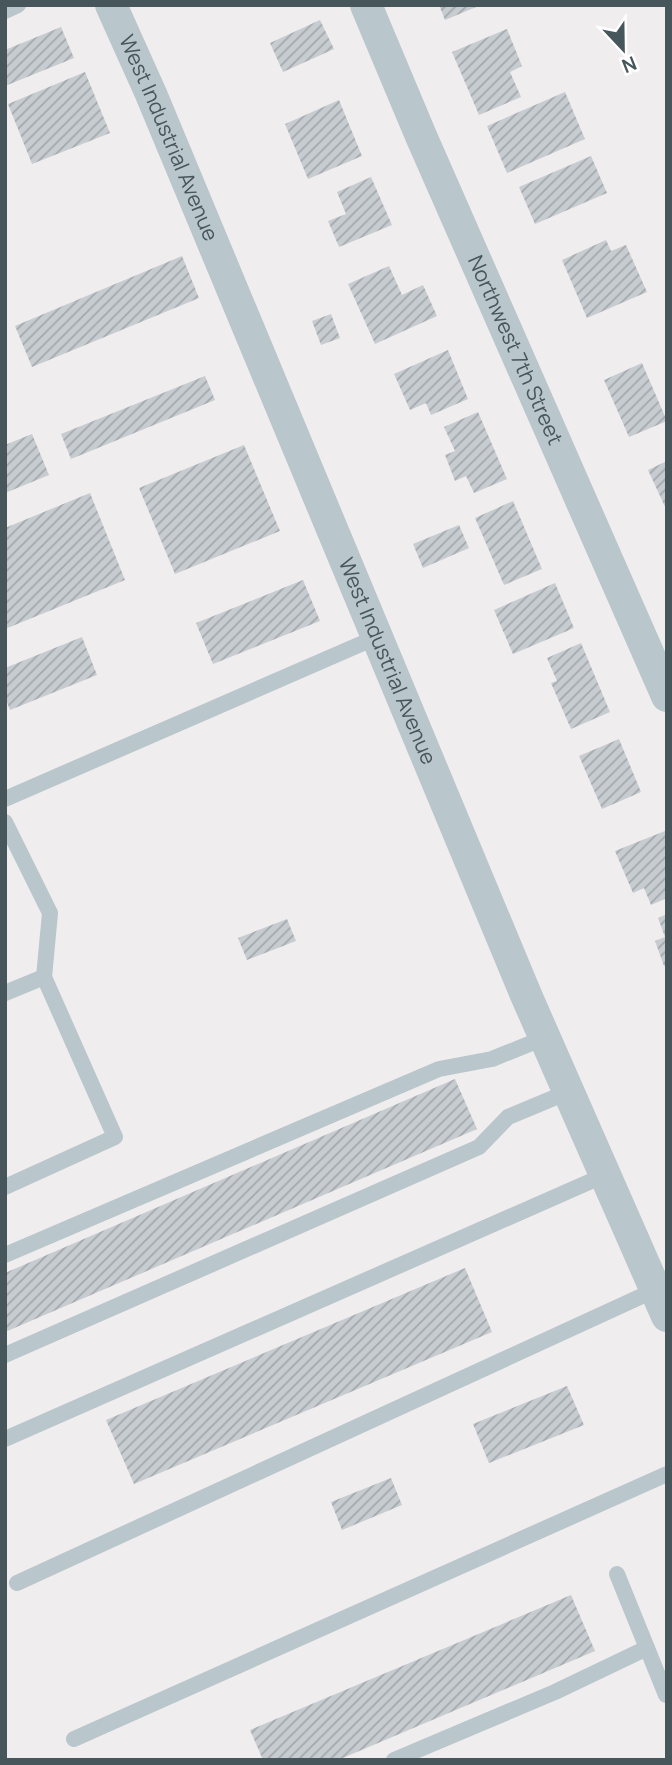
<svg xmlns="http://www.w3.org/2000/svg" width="672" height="1765" viewBox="0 0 672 1765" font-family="Manrope,sans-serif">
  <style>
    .building { fill: url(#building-hatch) }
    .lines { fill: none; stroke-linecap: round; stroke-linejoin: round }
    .lane { stroke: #b9c6cb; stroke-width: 16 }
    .street { stroke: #b9c6cb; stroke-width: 32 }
    .labels { text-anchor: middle; stroke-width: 5; stroke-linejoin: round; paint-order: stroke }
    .street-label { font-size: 21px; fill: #46565b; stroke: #fff }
  </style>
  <defs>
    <pattern id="building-hatch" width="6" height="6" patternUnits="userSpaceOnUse" patternTransform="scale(1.75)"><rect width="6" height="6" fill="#c7ccd0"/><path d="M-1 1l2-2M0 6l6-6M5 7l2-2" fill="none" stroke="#a3a8ac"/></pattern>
  </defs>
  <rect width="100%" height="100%" fill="#f0edee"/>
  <g class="building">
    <polygon points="439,5 481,5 445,20"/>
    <polygon points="320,20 334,49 283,72 270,43"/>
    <polygon points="61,27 74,58 5,86 5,50"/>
    <polygon points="507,29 522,66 510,72 521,97 479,115 452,52"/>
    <polygon points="85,72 110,133 32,164 8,104"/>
    <polygon points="565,92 585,139 507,173 487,126"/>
    <polygon points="339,100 362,156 308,179 285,124"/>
    <polygon points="591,156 607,193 535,224 519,187"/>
    <polygon points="371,177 392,225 339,247 328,221 346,214 337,192"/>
    <polygon points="606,240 611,251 626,245 647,292 587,318 562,260"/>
    <polygon points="182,256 199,298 32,367 15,326"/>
    <polygon points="389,266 402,295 423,285 437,316 375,344 348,284"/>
    <polygon points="331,314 340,338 321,345 312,321"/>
    <polygon points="448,350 468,399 431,415 426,403 410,410 394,374"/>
    <polygon points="642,363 667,421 629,437 604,380"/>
    <polygon points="205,376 215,400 71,459 61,434"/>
    <polygon points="478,412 507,479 474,493 466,476 455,481 445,455 455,451 444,427"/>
    <polygon points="32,434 49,475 5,493 5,445"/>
    <polygon points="244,445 280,531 175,574 139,488"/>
    <polygon points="667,461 667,511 648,470"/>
    <polygon points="90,493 125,580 5,629 5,528"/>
    <polygon points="513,501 542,569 504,585 475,518"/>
    <polygon points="459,525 469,548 423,568 413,544"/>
    <polygon points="303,580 320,621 213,664 196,623"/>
    <polygon points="555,583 574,628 513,654 494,610"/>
    <polygon points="82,637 97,675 10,710 5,697 5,668"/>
    <polygon points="581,643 610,712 571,729 551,683 557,681 547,658"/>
    <polygon points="619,739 641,792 602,809 579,756"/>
    <polygon points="665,831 667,836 667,898 651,905 644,888 633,893 615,851"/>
    <polygon points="667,914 667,965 664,966 655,941 665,937 658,918"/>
    <polygon points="287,919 296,941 247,960 238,938"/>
    <polygon points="455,1079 477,1129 5,1332 5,1273"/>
    <polygon points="465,1268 492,1332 134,1484 106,1420"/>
    <polygon points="567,1386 584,1425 489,1463 473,1424"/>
    <polygon points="391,1478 402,1505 342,1530 331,1502"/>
    <polygon points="571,1595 595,1651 338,1760 263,1760 250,1730"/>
  </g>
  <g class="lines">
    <g class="lane">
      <polyline points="5,11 18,5"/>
      <polyline points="5,799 377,637"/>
      <polyline points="5,822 50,913 44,977 5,993"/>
      <polyline points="5,1187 115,1137 44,977"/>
      <polyline points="5,1255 439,1069 492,1059 544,1038"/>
      <polyline points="5,1355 479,1147 508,1117 568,1092"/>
      <polyline points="5,1439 605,1175"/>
      <polyline points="617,1574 666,1695"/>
      <polyline points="17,1583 655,1290"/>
      <polyline points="74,1739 667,1474"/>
      <polyline points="394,1760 555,1692 647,1648"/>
    </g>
    <g class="street">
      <path id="s1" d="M 111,5 L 151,94 L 526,995 L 667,1316"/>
      <path id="s2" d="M 366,5 L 421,136 L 667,696"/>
    </g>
  </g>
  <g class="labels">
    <g class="street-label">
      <text dy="7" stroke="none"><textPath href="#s1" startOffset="145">West Industrial Avenue</textPath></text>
      <text dy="7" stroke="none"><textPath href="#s2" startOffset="376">Northwest 7th Street</textPath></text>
      <text dy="7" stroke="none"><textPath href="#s1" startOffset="712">West Industrial Avenue</textPath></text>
    </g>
  </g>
  <rect width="672" height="1765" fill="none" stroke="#46565b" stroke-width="14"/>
  <g transform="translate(623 49) rotate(158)" stroke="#ffffff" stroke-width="5" paint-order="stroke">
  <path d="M0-5L12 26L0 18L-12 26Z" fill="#46565b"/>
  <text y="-10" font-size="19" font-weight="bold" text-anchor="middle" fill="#46565b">N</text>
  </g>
</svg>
